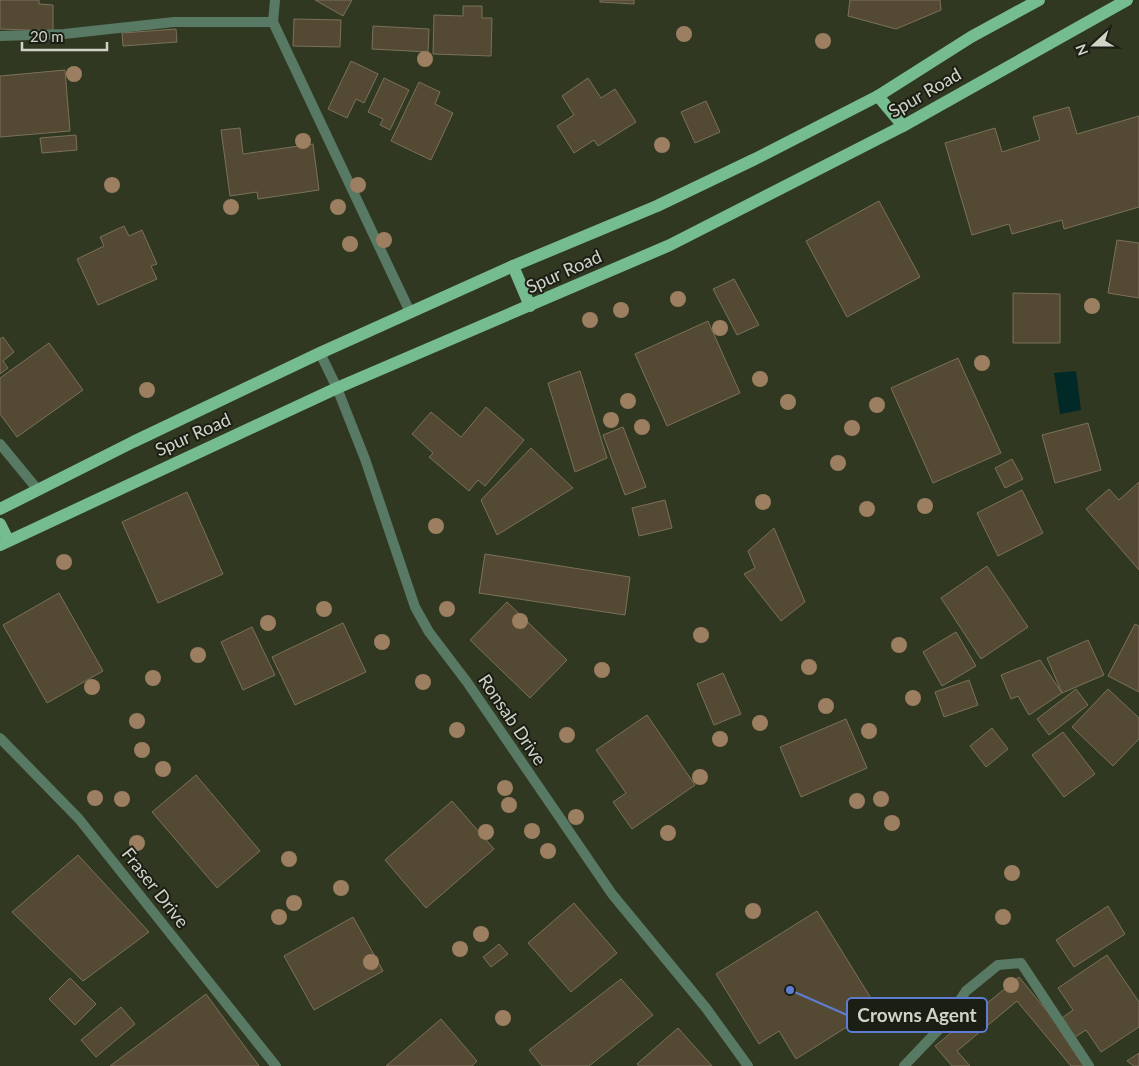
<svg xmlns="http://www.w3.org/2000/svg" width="1139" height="1066" viewBox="0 0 1139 1066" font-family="Lato,sans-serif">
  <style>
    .water { fill: #002928 }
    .building { fill: #544a34; stroke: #7b7159 }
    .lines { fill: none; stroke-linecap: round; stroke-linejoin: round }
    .minor { stroke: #587964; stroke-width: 10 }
    .primary { stroke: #76bc91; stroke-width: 12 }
    .tree { fill: #9c7e60 }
    .labels { text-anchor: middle; stroke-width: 4; stroke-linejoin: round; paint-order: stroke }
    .street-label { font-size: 18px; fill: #d0d4c7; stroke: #1b1e14 }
    .leader { fill: none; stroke: #5c7dd2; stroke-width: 2 }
    .callout-dot { fill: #5c7dd2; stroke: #1b1e14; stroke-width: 2 }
    .callout { fill: #1b1e14; stroke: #5c7dd2; stroke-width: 2 }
    .callout-label { font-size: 19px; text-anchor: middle; font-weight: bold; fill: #d0d4c7 }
  </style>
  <rect width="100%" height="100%" fill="#313822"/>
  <polygon class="water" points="1076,371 1081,410 1060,414 1054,373"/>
  <g class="building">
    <polygon points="0,0 39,0 39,4 53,5 53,31 0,29"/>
    <polygon points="315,0 352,0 343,16"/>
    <polygon points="600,0 634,0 634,4 600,2"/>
    <polygon points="850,0 940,0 941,10 896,29 848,16"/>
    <polygon points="463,6 482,6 482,18 492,18 491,56 433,54 434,15 463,16"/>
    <polygon points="294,19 341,20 340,47 293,46"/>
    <polygon points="373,26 429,29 428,52 372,49"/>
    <polygon points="176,29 177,42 123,46 122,33"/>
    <polygon points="351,61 378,74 364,103 356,99 347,118 328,109"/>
    <polygon points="65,70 70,131 0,137 0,76"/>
    <polygon points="384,78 409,90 390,130 380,125 383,119 368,112"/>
    <polygon points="588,78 601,98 615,89 636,122 598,146 594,140 574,153 557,126 574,115 562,96"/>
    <polygon points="419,82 440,92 435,104 453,113 431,160 391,141"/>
    <polygon points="706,101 720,132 695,143 681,112"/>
    <polygon points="1069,107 1077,134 1139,116 1139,207 1064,229 1062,220 1012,234 1009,224 972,235 945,143 995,128 1002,152 1040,140 1033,117"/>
    <polygon points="240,128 243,154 313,144 319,190 258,199 257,192 230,196 221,130"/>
    <polygon points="76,135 77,150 42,153 40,138"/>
    <polygon points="879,201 920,277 847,317 806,241"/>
    <polygon points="124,226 129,236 142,230 157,264 151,266 157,279 98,305 77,259 104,246 100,237"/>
    <polygon points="1117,240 1139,243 1139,298 1108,293"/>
    <polygon points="734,279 759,325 737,335 713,289"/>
    <polygon points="1013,293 1060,294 1060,343 1013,343"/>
    <polygon points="708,321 740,393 667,426 635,354"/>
    <polygon points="3,337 14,352 3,361 8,368 0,374 0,339"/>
    <polygon points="49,343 83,390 17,437 0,414 0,378"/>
    <polygon points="958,358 1001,453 933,483 891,388"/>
    <polygon points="580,371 607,458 575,472 548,383"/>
    <polygon points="486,407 524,440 485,486 478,480 469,491 429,457 433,453 412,434 431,412 461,437"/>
    <polygon points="1088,423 1101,470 1055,483 1042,435"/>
    <polygon points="623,427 646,487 625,495 603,435"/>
    <polygon points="531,448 573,488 497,535 481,500"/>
    <polygon points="1012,459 1023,479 1005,488 995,468"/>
    <polygon points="1139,482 1139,570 1086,509 1109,489 1119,500"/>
    <polygon points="1022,490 1043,533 998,556 977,513"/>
    <polygon points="187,492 223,574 158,603 122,522"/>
    <polygon points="665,500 672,528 639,536 632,508"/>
    <polygon points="774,528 805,602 781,621 744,574 755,568 748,551"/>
    <polygon points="485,554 630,577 625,615 479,593"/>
    <polygon points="987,566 1028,627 981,659 941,598"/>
    <polygon points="59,593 103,671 47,703 3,625"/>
    <polygon points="507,602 567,660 530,698 470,640"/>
    <polygon points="343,623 366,672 295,705 272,657"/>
    <polygon points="1135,624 1139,626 1139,692 1108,676"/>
    <polygon points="252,627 275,675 243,690 221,642"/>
    <polygon points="956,632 976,666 942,686 923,652"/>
    <polygon points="1088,640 1104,675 1062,693 1047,658"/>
    <polygon points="1040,660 1062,693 1029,715 1018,696 1011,699 1001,675"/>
    <polygon points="723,673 741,714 714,725 697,684"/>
    <polygon points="969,680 978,705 944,717 935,692"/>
    <polygon points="1076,689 1088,705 1049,735 1037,719"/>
    <polygon points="1108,689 1139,718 1139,739 1113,766 1072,727"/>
    <polygon points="647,715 695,785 632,829 613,802 626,793 596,750"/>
    <polygon points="846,719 867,768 801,797 780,747"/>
    <polygon points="992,728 1008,749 986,767 970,746"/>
    <polygon points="1063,732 1095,774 1064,797 1032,755"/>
    <polygon points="196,775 260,851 217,888 152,812"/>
    <polygon points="452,801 494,849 426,908 385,860"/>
    <polygon points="78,855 149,932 83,981 12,912"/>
    <polygon points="574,903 617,953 571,992 528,943"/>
    <polygon points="1108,906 1125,934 1074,967 1056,940"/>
    <polygon points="817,911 877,1008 796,1059 779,1031 759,1044 716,974"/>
    <polygon points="353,917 383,971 314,1010 284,956"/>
    <polygon points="499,944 508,954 491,967 483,957"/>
    <polygon points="1107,955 1139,1002 1139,1027 1101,1052 1086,1030 1075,1037 1062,1018 1073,1010 1058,988"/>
    <polygon points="1019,977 1092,1066 1071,1066 1017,1001 957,1051 970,1066 952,1066 935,1046"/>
    <polygon points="70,978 96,1004 75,1025 49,999"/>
    <polygon points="621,979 653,1015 589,1066 542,1066 529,1050"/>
    <polygon points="206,994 259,1066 110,1066"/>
    <polygon points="121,1007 135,1024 96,1057 81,1040"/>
    <polygon points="441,1019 477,1061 472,1066 386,1066"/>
    <polygon points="678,1028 712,1066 639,1066 637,1064"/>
    <polygon points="1139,1053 1139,1066 1134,1066 1127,1061"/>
  </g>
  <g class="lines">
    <g class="minor">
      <polyline points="275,0 273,22 410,312"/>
      <polyline points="0,36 64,34 174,22 273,22"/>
      <polyline points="320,353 337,388 365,459 415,607 429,632 467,682 612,894 706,1008 748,1066"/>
      <polyline points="0,444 38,490"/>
      <polyline points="0,738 79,819 276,1066"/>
      <polyline points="904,1066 944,1024 966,991 998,965 1021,963 1089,1066"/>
    </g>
    <g class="primary">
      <polyline points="878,96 903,126"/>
      <polyline points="513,266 530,306"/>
      <polyline points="0,509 133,442 320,353 513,266 657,206 755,159 878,96 971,37 1039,0"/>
      <polyline points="0,524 8,540"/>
      <polyline points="0,545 337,388 670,245 903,126 1127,0"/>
    </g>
  </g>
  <g class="tree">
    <circle cx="684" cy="34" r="8"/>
    <circle cx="823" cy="41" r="8"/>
    <circle cx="425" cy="59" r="8"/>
    <circle cx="74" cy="74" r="8"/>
    <circle cx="303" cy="141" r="8"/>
    <circle cx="662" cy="145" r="8"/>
    <circle cx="112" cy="185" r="8"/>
    <circle cx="358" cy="185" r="8"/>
    <circle cx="231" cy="207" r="8"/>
    <circle cx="338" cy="207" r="8"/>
    <circle cx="384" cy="240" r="8"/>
    <circle cx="350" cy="244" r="8"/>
    <circle cx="678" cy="299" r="8"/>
    <circle cx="1092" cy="306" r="8"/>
    <circle cx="621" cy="310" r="8"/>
    <circle cx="590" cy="320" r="8"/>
    <circle cx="720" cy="328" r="8"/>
    <circle cx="982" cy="363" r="8"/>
    <circle cx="760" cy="379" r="8"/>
    <circle cx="147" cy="390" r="8"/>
    <circle cx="628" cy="401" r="8"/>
    <circle cx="788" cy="402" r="8"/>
    <circle cx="877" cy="405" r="8"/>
    <circle cx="611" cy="420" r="8"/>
    <circle cx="642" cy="427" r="8"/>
    <circle cx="852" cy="428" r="8"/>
    <circle cx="838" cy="463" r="8"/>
    <circle cx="763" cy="502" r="8"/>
    <circle cx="925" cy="506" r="8"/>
    <circle cx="867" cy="509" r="8"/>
    <circle cx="436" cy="526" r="8"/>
    <circle cx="64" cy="562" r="8"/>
    <circle cx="324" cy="609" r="8"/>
    <circle cx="447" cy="609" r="8"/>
    <circle cx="520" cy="621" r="8"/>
    <circle cx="268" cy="623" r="8"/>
    <circle cx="701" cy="635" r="8"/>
    <circle cx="382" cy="642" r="8"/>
    <circle cx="899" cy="645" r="8"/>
    <circle cx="198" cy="655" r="8"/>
    <circle cx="809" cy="667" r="8"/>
    <circle cx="602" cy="670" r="8"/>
    <circle cx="153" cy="678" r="8"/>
    <circle cx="423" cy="682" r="8"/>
    <circle cx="92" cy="687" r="8"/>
    <circle cx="913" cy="698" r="8"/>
    <circle cx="826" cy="706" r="8"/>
    <circle cx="137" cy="721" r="8"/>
    <circle cx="760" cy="723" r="8"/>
    <circle cx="457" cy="730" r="8"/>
    <circle cx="869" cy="731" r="8"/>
    <circle cx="567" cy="735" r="8"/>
    <circle cx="720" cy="739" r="8"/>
    <circle cx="142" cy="750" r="8"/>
    <circle cx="163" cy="769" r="8"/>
    <circle cx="700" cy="777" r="8"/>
    <circle cx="505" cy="788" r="8"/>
    <circle cx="95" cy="798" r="8"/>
    <circle cx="122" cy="799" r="8"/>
    <circle cx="881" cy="799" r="8"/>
    <circle cx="857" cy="801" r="8"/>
    <circle cx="509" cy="805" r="8"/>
    <circle cx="576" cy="817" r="8"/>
    <circle cx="892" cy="823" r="8"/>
    <circle cx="532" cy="831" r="8"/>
    <circle cx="486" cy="832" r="8"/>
    <circle cx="668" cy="833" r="8"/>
    <circle cx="137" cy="843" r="8"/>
    <circle cx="548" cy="851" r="8"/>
    <circle cx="289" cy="859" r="8"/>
    <circle cx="1012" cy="873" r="8"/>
    <circle cx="341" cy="888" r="8"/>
    <circle cx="294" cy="903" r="8"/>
    <circle cx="753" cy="911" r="8"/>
    <circle cx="279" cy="917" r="8"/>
    <circle cx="1003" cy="917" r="8"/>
    <circle cx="481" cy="934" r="8"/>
    <circle cx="460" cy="949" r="8"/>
    <circle cx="371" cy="962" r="8"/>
    <circle cx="1011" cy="985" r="8"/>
    <circle cx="503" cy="1018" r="8"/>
  </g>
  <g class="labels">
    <g class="street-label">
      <text transform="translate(925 93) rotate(-30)" y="6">Spur Road</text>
      <text transform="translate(564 272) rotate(-24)" y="6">Spur Road</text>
      <text transform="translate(193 435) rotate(-24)" y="6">Spur Road</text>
      <text transform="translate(512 720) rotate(56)" y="6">Ronsab Drive</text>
      <text transform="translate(155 888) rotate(52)" y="6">Fraser Drive</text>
    </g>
  </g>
  <path class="leader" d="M790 990L847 1015"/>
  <circle class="callout-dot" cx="790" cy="990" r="5"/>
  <rect class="callout" x="847" y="998" width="140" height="34" rx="5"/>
  <g class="callout-label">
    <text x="917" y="1022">Crowns Agent</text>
  </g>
  <g transform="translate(1094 45) rotate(249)" stroke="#1b1e14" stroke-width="4" paint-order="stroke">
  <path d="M0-4L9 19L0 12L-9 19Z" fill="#d0d4c7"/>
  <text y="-8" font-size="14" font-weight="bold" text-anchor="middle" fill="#d0d4c7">N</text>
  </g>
  <path d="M22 42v8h85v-8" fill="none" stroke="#d0d4c7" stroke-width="2.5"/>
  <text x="30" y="42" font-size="15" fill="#d0d4c7" stroke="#1b1e14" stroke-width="4" paint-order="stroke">20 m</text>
</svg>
